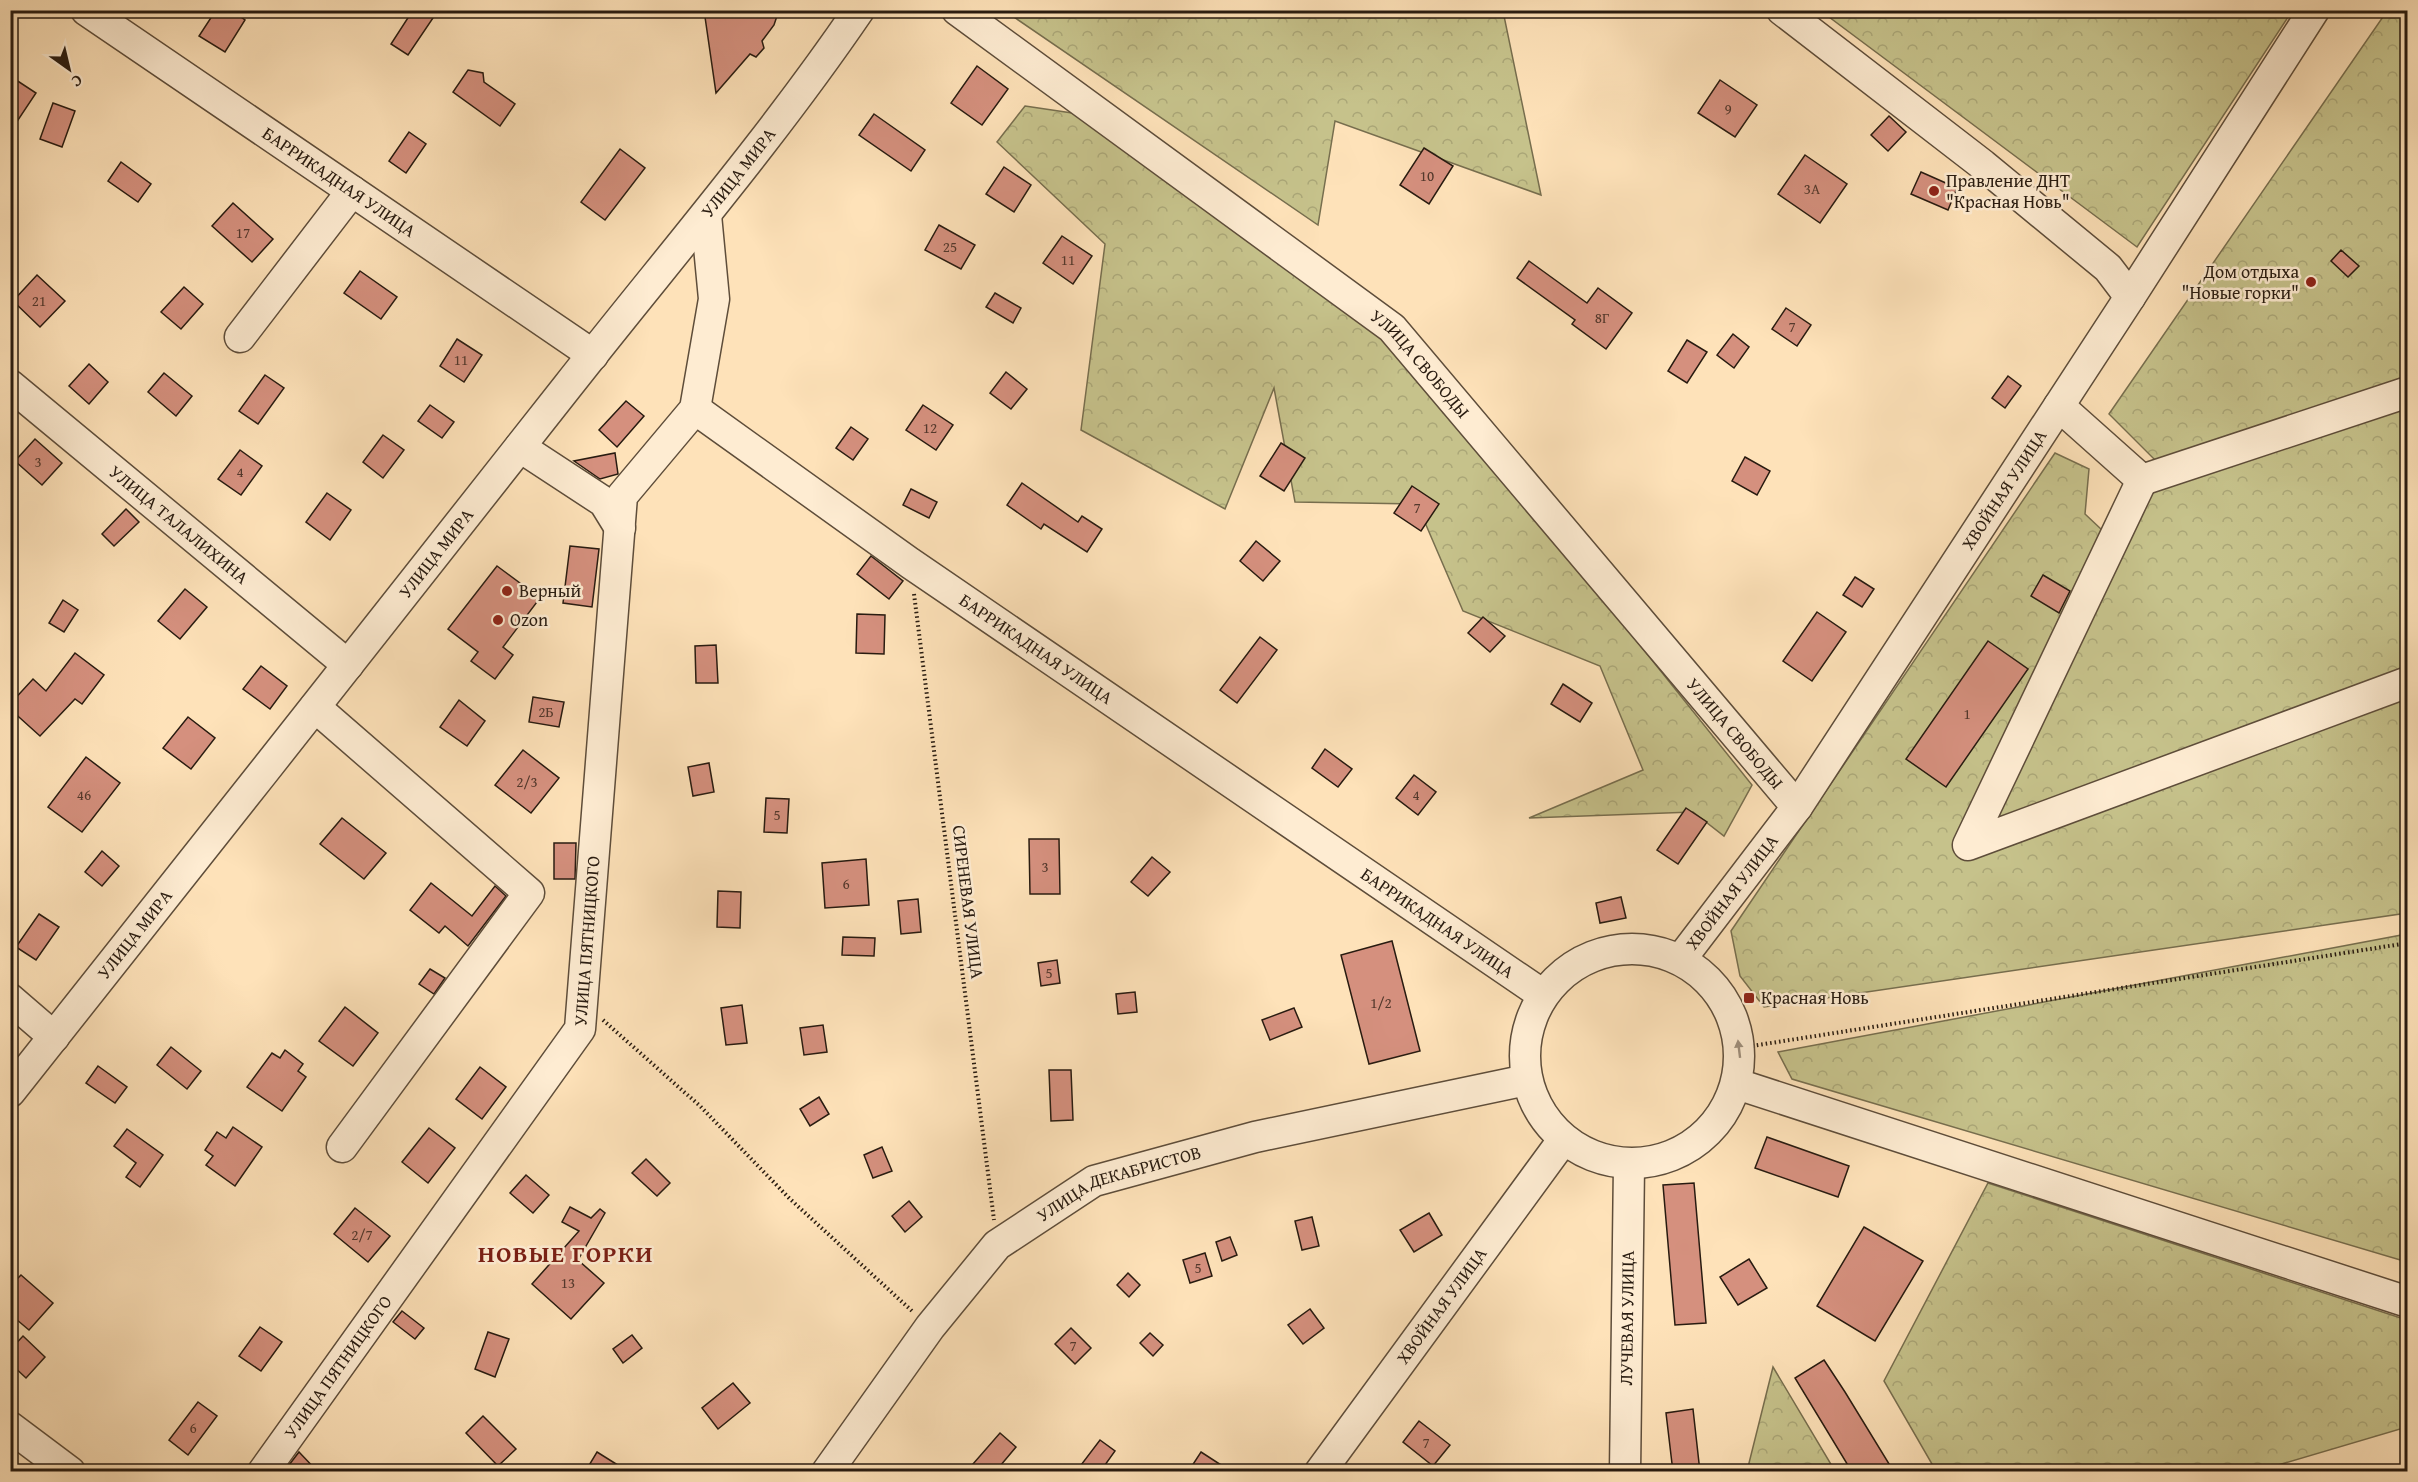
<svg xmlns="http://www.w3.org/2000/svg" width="2418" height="1482" viewBox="0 0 2418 1482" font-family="'Gentium Book Plus',serif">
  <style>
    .forest { fill: url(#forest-crowns); stroke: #776e4e; stroke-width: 1.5 }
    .building { fill: #d5907e; stroke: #281b10; stroke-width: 1.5 }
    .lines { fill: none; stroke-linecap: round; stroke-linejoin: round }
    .minor-casing { stroke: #5e4d3a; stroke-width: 33 }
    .path { stroke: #281b10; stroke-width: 4; stroke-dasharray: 1.5 3; stroke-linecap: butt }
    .minor { stroke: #feecd2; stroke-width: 30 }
    .oneway { fill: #9e8e7b }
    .poi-dot { fill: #8f2418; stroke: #feecd2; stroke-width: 2 }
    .labels { text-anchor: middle; stroke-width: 5; stroke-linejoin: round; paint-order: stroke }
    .number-label { font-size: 15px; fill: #53382c }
    .street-label { font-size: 18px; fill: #281b10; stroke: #feecd2 }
    .poi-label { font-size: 18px; fill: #281b10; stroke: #feecd2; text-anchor: start }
    .district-label { font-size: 24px; font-weight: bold; letter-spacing: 1.5px; fill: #7a1f14; stroke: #feecd2 }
  </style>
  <defs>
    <pattern id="forest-crowns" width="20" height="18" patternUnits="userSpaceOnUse" patternTransform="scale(1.5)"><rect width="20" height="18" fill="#c6c28b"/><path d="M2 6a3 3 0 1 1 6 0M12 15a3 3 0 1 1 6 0" fill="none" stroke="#aaa677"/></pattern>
  </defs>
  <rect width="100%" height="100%" fill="#fee2b9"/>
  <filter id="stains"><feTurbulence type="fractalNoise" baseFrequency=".00333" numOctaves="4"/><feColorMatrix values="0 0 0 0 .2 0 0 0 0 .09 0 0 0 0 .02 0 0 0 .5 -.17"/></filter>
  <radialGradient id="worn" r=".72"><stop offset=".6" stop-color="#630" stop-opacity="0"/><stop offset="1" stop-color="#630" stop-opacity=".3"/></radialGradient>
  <g class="forest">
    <polygon points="1005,11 1503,11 1541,195 1335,121 1318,225"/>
    <polygon points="1821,11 2292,11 2137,247"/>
    <polygon points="2387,11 2407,11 2407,390 2165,470 2109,414"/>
    <polygon points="1025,106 1072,113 1394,338 1752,785 1724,836 1693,812 1529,818 1643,770 1600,666 1463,611 1417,504 1295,502 1274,388 1225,509 1081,430 1105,244 997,142"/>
    <polygon points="2407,402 2407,913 1764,1007 1740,976 1731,931 2055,453 2089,469 2085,514 2102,530 2158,484"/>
    <polygon points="2407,934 2407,1262 1792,1079 1778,1052"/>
    <polygon points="1988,1183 2407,1320 2407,1427 2258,1471 1936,1471 1884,1381"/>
    <polygon points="1773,1367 1835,1471 1747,1471"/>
  </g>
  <g class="building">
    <polygon points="216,10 231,10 245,20 225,52 199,36"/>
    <polygon points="413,10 421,10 433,18 408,55 391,44"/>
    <polygon points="704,10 779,10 774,25 762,41 764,48 756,57 750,54 716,93"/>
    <polygon points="977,66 1008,89 982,125 951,103"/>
    <polygon points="468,70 483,73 484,82 515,104 500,126 453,92"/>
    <polygon points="10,76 36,93 10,132"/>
    <polygon points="1720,80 1757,105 1735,137 1698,113"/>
    <polygon points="53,103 75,111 62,147 40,139"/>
    <polygon points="874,114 925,150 911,171 859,135"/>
    <polygon points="1889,116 1906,132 1888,151 1871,135"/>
    <polygon points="409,132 426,144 406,173 389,161"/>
    <polygon points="1424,148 1453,166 1429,204 1400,185"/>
    <polygon points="620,149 645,168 605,220 581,202"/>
    <polygon points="1805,155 1847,184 1820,223 1778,194"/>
    <polygon points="121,162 151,184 138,202 108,181"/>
    <polygon points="1004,167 1031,185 1014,212 986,194"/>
    <polygon points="1921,172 1957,188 1948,210 1911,194"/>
    <polygon points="233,203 273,239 252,262 212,226"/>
    <polygon points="939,225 975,245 961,269 925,250"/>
    <polygon points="1062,236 1092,256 1073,284 1043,263"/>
    <polygon points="2341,250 2359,266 2348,277 2331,261"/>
    <polygon points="1529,261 1587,303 1598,288 1632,313 1606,349 1572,324 1575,320 1517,278"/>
    <polygon points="360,271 397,297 381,319 344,293"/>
    <polygon points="37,275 65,301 40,327 13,301"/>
    <polygon points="184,287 203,304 181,329 161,312"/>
    <polygon points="995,293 1021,308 1013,323 986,307"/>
    <polygon points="1786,308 1811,325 1797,346 1772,329"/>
    <polygon points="1733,334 1749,347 1734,368 1717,355"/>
    <polygon points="457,339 482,355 464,382 440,366"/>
    <polygon points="1687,340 1707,352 1687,383 1668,371"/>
    <polygon points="89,364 108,382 89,404 69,386"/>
    <polygon points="1006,372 1027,389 1011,409 990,393"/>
    <polygon points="164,373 192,396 176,416 148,392"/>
    <polygon points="265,375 284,388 258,424 239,411"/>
    <polygon points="2008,376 2021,386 2005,408 1992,398"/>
    <polygon points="626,401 644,416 617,447 599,430"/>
    <polygon points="430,405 454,422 442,438 418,421"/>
    <polygon points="923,405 953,425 936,450 906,430"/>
    <polygon points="851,427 868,439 853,460 836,448"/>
    <polygon points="383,435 404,450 383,478 363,462"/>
    <polygon points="35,439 62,463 42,485 15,461"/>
    <polygon points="1281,443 1305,458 1284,491 1260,476"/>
    <polygon points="240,450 262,466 241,495 218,479"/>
    <polygon points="615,453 618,474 600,479 574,461"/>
    <polygon points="1745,457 1770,471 1757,495 1732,481"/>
    <polygon points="1022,483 1078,522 1082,516 1102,529 1087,552 1044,524 1041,529 1007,505"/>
    <polygon points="1412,486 1439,504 1421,531 1394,513"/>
    <polygon points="911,489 937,502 929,518 903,505"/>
    <polygon points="327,493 351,510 330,540 306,522"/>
    <polygon points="126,509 139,522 114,546 102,534"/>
    <polygon points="1256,541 1280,561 1263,581 1240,561"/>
    <polygon points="570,546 599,549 592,607 563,603"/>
    <polygon points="871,556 903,581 889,599 857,574"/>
    <polygon points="497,566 540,598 503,647 513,655 495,679 471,661 478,652 448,629"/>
    <polygon points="2043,575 2070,591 2059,613 2031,596"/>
    <polygon points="1855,577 1874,589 1862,607 1843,595"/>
    <polygon points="185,589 207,607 180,639 158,621"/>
    <polygon points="63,600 78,610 64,632 49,623"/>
    <polygon points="1817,612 1846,632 1812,681 1783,661"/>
    <polygon points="857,614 885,615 884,654 856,653"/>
    <polygon points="1483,617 1505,636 1490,652 1468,633"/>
    <polygon points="1260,637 1277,650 1237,703 1220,690"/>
    <polygon points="1988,641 2028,669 1946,787 1906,759"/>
    <polygon points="716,645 718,683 696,683 695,646"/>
    <polygon points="75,653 104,675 82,704 75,699 40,736 10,709 10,704 33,679 46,691"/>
    <polygon points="261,666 287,686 270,709 243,689"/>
    <polygon points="1563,684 1592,703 1580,722 1551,704"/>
    <polygon points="533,697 564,702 559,727 529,722"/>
    <polygon points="459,700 485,721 467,746 440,727"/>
    <polygon points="188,717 215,738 191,769 163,748"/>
    <polygon points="1325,749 1352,769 1338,787 1312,768"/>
    <polygon points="523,750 559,778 531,813 495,785"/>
    <polygon points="86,757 120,783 82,832 48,807"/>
    <polygon points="709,763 714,792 693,796 688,767"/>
    <polygon points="1414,775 1436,792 1418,815 1396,798"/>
    <polygon points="766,798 789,799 787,833 764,832"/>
    <polygon points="1686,808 1707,822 1678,864 1657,850"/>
    <polygon points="342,818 386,853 364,879 320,844"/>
    <polygon points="1029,839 1059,839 1060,894 1030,894"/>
    <polygon points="554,843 576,843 575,879 554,879"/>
    <polygon points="102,851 119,866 102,886 85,872"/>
    <polygon points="1152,857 1170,872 1148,896 1131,882"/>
    <polygon points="866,859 869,905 825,908 822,863"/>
    <polygon points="431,883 472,916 495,886 506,896 468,946 445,926 439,933 410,910"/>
    <polygon points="718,891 741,892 740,928 717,927"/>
    <polygon points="1621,897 1626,918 1600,923 1596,903"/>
    <polygon points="918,899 921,932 901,934 898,901"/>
    <polygon points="39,914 59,927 36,960 16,947"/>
    <polygon points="843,937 875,938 874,956 842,955"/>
    <polygon points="1392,941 1420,1051 1369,1064 1341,955"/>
    <polygon points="1057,960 1060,983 1041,986 1038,963"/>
    <polygon points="430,969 445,978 434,994 419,984"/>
    <polygon points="1135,992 1137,1012 1118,1014 1116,994"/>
    <polygon points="742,1005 747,1043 726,1045 721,1008"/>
    <polygon points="345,1007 378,1033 353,1066 319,1041"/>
    <polygon points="1294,1008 1302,1027 1270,1040 1262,1020"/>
    <polygon points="823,1025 827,1052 804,1055 800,1028"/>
    <polygon points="171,1047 201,1071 187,1089 157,1065"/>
    <polygon points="285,1050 303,1064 298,1071 306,1077 282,1111 247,1087 272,1053 280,1058"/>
    <polygon points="98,1066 127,1087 115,1103 86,1083"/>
    <polygon points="480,1067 506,1087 482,1119 456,1099"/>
    <polygon points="1049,1070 1071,1070 1073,1120 1051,1121"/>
    <polygon points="819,1097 829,1114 810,1126 800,1109"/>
    <polygon points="233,1127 262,1147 235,1186 206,1165 213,1156 205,1150 217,1132 226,1138"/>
    <polygon points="429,1128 455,1148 428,1183 402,1162"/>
    <polygon points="127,1129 163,1155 140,1187 126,1177 136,1163 114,1146"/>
    <polygon points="1767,1137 1849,1166 1838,1197 1755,1168"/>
    <polygon points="882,1147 892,1171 873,1178 864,1155"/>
    <polygon points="646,1159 670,1183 657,1196 632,1173"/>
    <polygon points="526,1175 549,1195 533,1213 510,1193"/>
    <polygon points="1694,1183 1706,1323 1675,1325 1663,1185"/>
    <polygon points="909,1201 922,1217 905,1232 892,1216"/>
    <polygon points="570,1207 591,1218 600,1209 605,1213 578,1260 604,1283 571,1319 532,1284 579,1231 562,1222"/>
    <polygon points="355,1208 390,1236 368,1262 334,1234"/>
    <polygon points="1429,1213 1442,1235 1414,1252 1400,1230"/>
    <polygon points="1312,1217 1319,1246 1302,1250 1295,1221"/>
    <polygon points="1864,1227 1923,1261 1875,1341 1817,1306"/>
    <polygon points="1230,1237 1237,1255 1222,1261 1216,1242"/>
    <polygon points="1205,1253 1212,1276 1190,1283 1183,1260"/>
    <polygon points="1749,1259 1767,1288 1738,1305 1720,1277"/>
    <polygon points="1128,1273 1140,1285 1129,1297 1117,1285"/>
    <polygon points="21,1275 53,1303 29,1330 10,1314 10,1286"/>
    <polygon points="1310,1309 1324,1328 1303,1344 1288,1325"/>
    <polygon points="402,1311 424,1328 415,1339 393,1322"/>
    <polygon points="260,1327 282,1342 261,1371 239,1356"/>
    <polygon points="1071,1328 1091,1348 1075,1364 1055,1344"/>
    <polygon points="488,1332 509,1339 495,1377 475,1369"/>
    <polygon points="1150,1333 1163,1345 1153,1356 1140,1343"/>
    <polygon points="632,1335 642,1348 623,1363 613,1349"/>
    <polygon points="23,1336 45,1357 26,1378 10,1363 10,1350"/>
    <polygon points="1824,1360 1845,1392 1894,1472 1852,1472 1795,1378"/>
    <polygon points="733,1383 750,1403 718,1429 702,1408"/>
    <polygon points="198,1402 217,1416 188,1455 169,1440"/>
    <polygon points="1693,1409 1700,1472 1673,1472 1666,1413"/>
    <polygon points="483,1416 516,1449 498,1466 466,1433"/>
    <polygon points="1419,1421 1450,1445 1433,1466 1403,1442"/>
    <polygon points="1000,1433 1016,1447 995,1472 966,1472"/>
    <polygon points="1100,1440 1115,1451 1100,1472 1090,1472 1081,1465"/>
    <polygon points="299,1452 318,1472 295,1472 289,1465"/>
    <polygon points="597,1452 629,1472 585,1472"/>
    <polygon points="1201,1452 1232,1472 1188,1472"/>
  </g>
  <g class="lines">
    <defs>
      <g id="minor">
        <path id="s1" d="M 86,10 L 593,355"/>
        <path id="s2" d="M 957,10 L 1392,328 L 1797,807"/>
        <polyline points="1782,10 1983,165 2108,268 2130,297"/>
        <polyline points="240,337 352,191"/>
        <path id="s3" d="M 10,385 L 348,665"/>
        <polyline points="2059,406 2142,480 2408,392"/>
        <path id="s4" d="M 695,409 L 910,563 L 1543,995"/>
        <polyline points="520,447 604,502 620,528"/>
        <polyline points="2142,480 1968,845 2408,682"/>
        <polyline points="315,707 529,893 342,1147"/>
        <circle cx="1632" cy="1056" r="107"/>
        <path id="s5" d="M 1681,959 L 1797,807 L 2130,297 L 2314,10"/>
        <polyline points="10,999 54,1037"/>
        <polyline points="1737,1084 2408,1302"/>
        <path id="s6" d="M 10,1092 C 196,857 382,623 567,387 C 665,262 769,142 859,10"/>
        <polyline points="10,1427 70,1472"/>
        <path id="s7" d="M 263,1472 L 580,1029 L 622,496 L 695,409 L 714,299 L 706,215"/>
        <path id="s8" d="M 827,1472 L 930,1327 L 997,1245 L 1094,1181 L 1255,1137 L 1527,1080"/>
        <path id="s9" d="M 1320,1472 L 1563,1140"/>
        <path id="s10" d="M 1625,1472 L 1629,1165"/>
      </g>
    </defs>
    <use href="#minor" class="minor-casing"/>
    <g class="path">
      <polyline points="914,594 994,1220"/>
      <polyline points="603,1020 700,1106 790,1199 912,1311"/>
      <polyline points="1739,1048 2408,943"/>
    </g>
    <use href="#minor" class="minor"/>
  </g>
  <defs><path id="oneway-solid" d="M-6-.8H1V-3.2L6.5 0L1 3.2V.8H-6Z" transform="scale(1.5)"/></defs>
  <use class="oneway" href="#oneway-solid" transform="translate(1739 1049) rotate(-97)"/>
  <g class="poi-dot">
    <circle cx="1934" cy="191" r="6"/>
    <circle cx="2311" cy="282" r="6"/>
    <circle cx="507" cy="591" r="6"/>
    <circle cx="498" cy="620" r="6"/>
    <rect x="1743" y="992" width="12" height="12" rx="3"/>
  </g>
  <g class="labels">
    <g class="number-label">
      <text x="1728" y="114">9</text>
      <text x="1427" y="181">10</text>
      <text x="1812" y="194">3А</text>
      <text x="243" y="238">17</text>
      <text x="950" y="252">25</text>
      <text x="1068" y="265">11</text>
      <text x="39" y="306">21</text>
      <text x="1602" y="323">8Г</text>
      <text x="1792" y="332">7</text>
      <text x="461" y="365">11</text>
      <text x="930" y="433">12</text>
      <text x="38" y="467">3</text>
      <text x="240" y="477">4</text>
      <text x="1417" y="513">7</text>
      <text x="546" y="717">2Б</text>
      <text x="1967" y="719">1</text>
      <text x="527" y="787">2/3</text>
      <text x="84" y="800">46</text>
      <text x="1416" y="800">4</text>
      <text x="777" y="820">5</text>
      <text x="1045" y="872">3</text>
      <text x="846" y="889">6</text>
      <text x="1049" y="978">5</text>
      <text x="1381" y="1008">1/2</text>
      <text x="362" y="1240">2/7</text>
      <text x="1198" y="1273">5</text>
      <text x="568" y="1288">13</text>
      <text x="1073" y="1351">7</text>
      <text x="193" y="1433">6</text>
      <text x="1426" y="1448">7</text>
    </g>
    <g class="street-label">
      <text dy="6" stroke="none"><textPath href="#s6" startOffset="1173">УЛИЦА МИРА</textPath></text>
      <text dy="6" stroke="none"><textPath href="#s1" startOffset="306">БАРРИКАДНАЯ УЛИЦА</textPath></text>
      <text dy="6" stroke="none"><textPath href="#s2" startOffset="584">УЛИЦА СВОБОДЫ</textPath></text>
      <text dy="6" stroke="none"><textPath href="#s5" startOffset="570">ХВОЙНАЯ УЛИЦА</textPath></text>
      <text dy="6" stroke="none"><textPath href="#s3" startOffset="219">УЛИЦА ТАЛАЛИХИНА</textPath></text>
      <text dy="6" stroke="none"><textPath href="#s6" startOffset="687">УЛИЦА МИРА</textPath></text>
      <text dy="6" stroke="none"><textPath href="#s4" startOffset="417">БАРРИКАДНАЯ УЛИЦА</textPath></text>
      <text dy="6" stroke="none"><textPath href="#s2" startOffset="1070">УЛИЦА СВОБОДЫ</textPath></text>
      <text dy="6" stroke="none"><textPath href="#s5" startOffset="84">ХВОЙНАЯ УЛИЦА</textPath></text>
      <text transform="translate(968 902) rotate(83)" y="6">СИРЕНЕВАЯ УЛИЦА</text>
      <text dy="6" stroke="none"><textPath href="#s4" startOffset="903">БАРРИКАДНАЯ УЛИЦА</textPath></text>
      <text dy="6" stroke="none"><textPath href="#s6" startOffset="201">УЛИЦА МИРА</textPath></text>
      <text dy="6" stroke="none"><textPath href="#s7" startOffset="633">УЛИЦА ПЯТНИЦКОГО</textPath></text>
      <text dy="6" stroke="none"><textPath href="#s8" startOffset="422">УЛИЦА ДЕКАБРИСТОВ</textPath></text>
      <text dy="6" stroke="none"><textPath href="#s9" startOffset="206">ХВОЙНАЯ УЛИЦА</textPath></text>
      <text dy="6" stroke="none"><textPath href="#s10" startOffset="154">ЛУЧЕВАЯ УЛИЦА</textPath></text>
      <text dy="6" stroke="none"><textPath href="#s7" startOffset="129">УЛИЦА ПЯТНИЦКОГО</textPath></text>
    </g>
    <g class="poi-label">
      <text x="1946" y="187">Правление ДНТ<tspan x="1946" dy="21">"Красная Новь"</tspan></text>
      <text x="2299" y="278" text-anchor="end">Дом отдыха<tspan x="2299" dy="21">"Новые горки"</tspan></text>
      <text x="519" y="597">Верный</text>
      <text x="510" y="626">Ozon</text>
      <text x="1761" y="1004">Красная Новь</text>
    </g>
    <g class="district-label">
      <text x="566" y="1262">НОВЫЕ ГОРКИ</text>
    </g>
  </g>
  <rect width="2418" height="1482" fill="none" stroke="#fee2b9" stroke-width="36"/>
  <rect x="12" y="12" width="2394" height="1458" fill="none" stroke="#281b10" stroke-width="3"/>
  <rect x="18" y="18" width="2382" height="1446" fill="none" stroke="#281b10" stroke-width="1.5"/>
  <g transform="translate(69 69) rotate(146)" stroke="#feecd2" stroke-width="4.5" paint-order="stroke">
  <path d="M0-4.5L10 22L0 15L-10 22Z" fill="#281b10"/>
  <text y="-9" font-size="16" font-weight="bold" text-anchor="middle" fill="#281b10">С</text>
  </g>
  <rect width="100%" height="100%" filter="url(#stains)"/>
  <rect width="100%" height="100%" fill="url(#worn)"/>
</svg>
